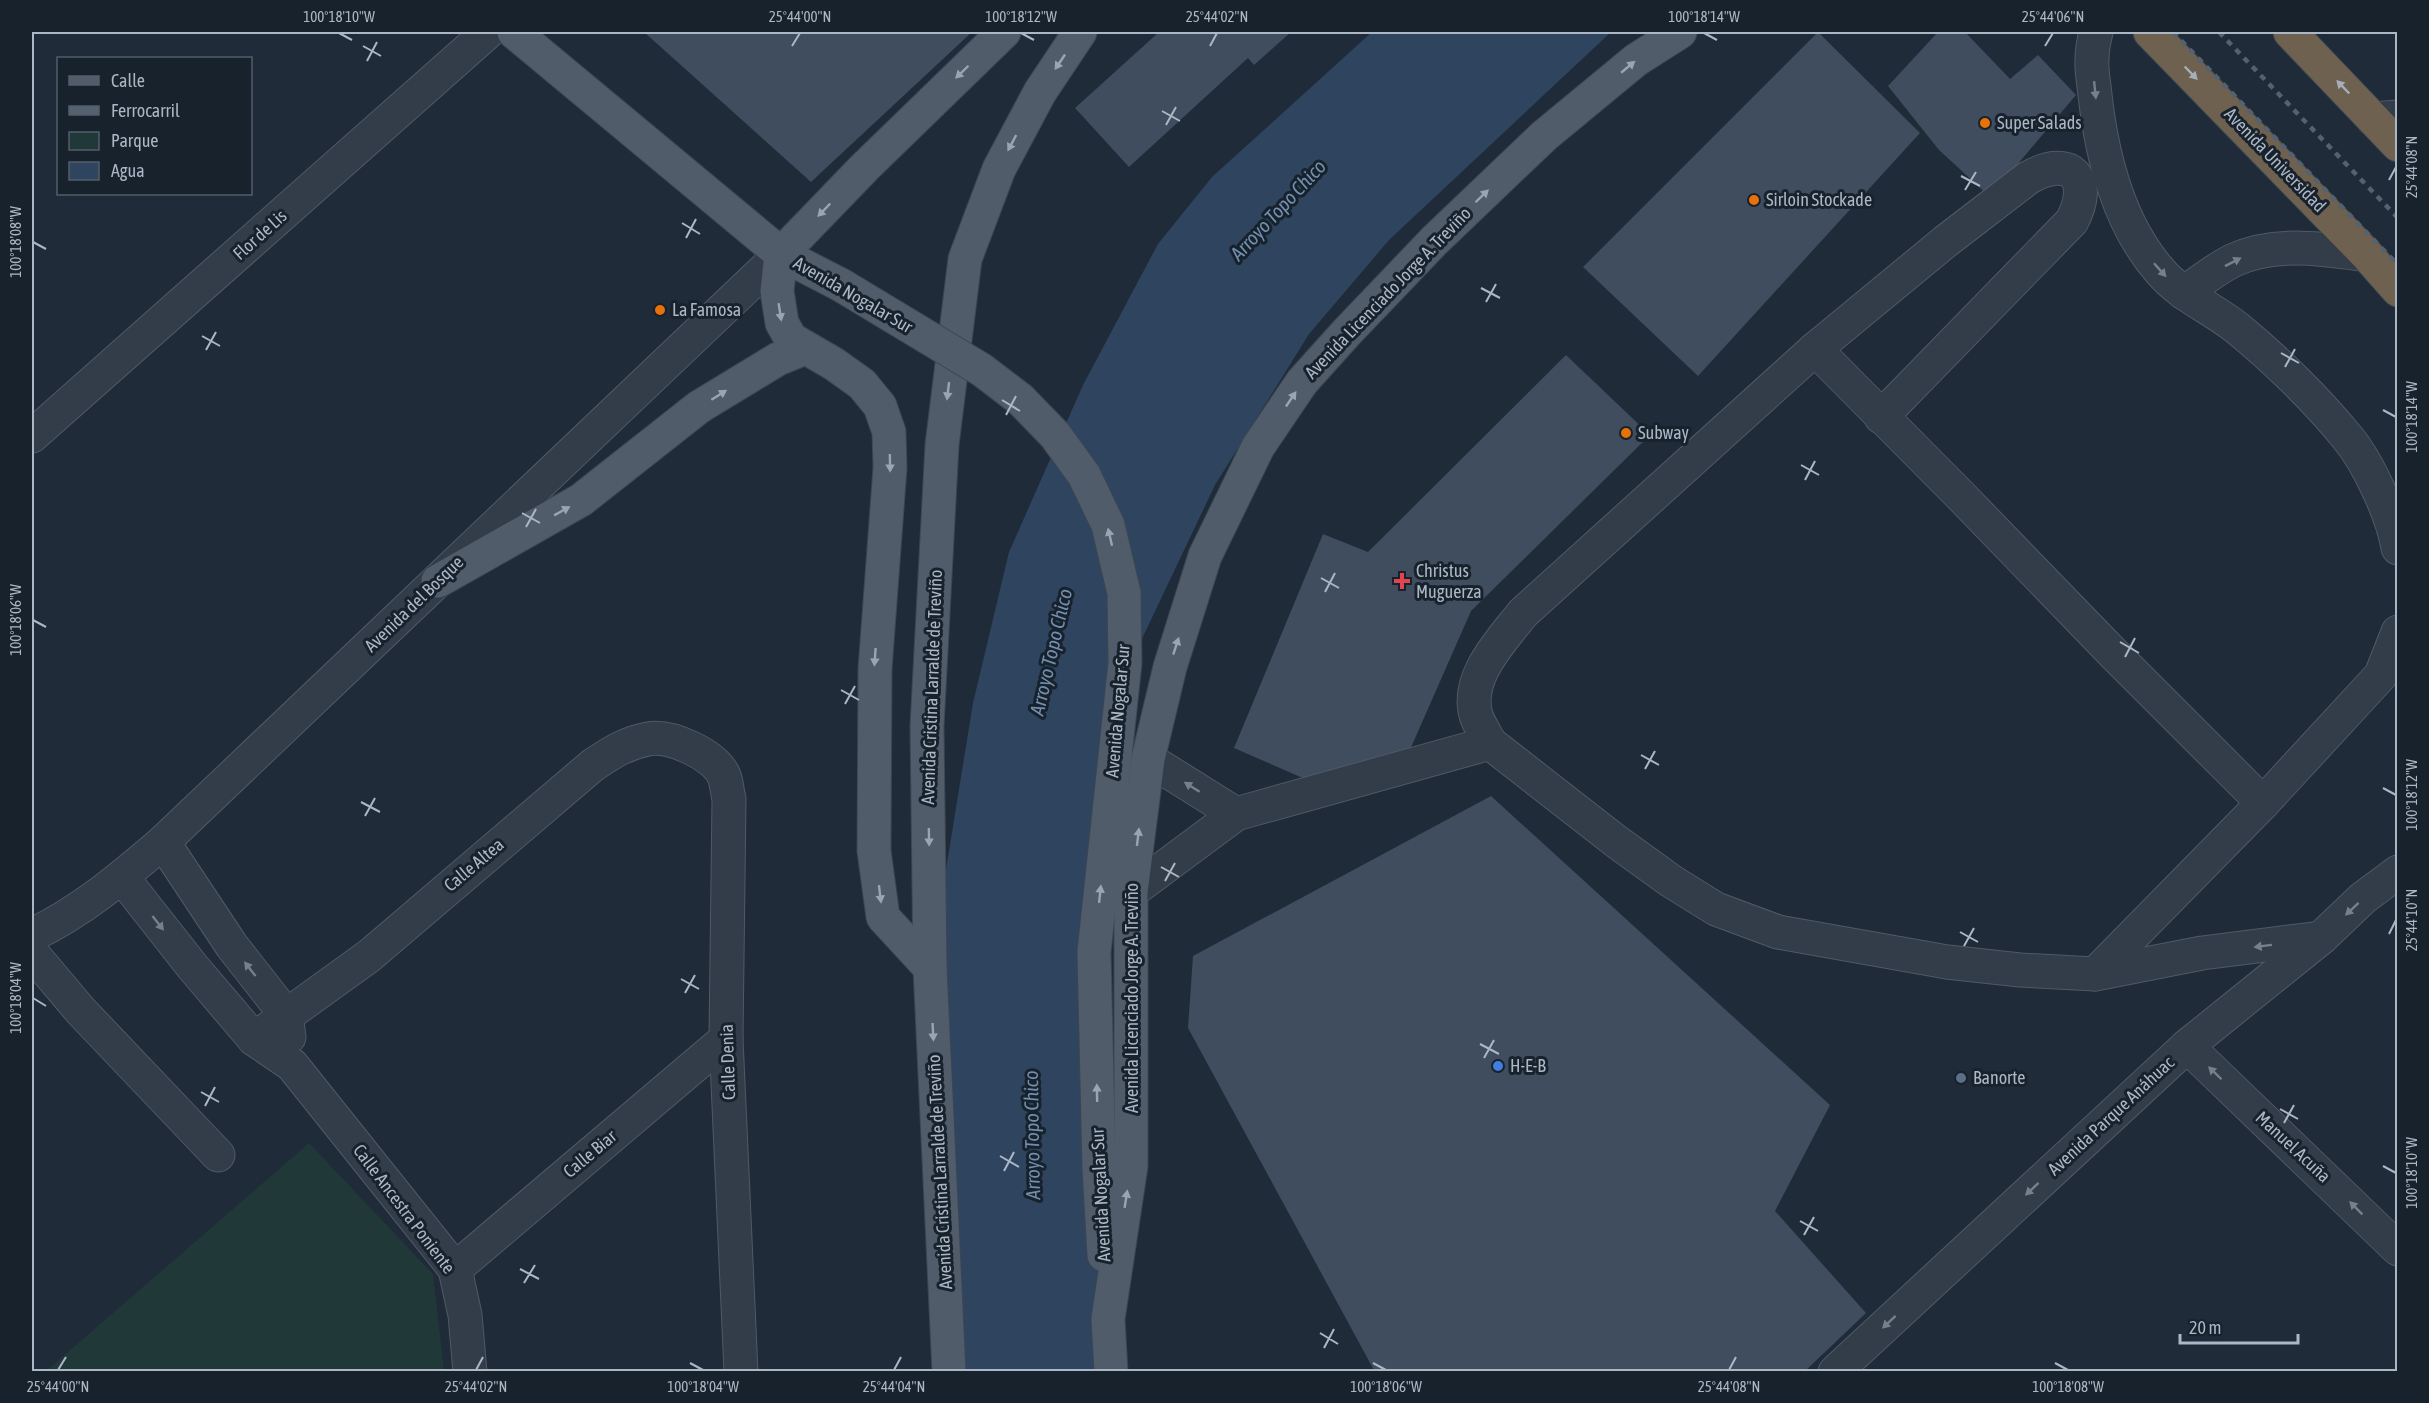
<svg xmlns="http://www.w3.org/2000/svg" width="2429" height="1403" viewBox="0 0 2429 1403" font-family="'Asap Condensed',sans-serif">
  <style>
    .green { fill: #213839 }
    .water { fill: #2f455f }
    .building { fill: #3f4d5e }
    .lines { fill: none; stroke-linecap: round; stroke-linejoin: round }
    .minor-casing { stroke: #505a67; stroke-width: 35 }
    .major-casing { stroke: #3c4652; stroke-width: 35 }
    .highway-casing { stroke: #3d4753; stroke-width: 35 }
    .minor { stroke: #323d49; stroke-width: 33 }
    .major { stroke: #505c69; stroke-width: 33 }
    .highway { stroke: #6f614f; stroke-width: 33 }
    .rail { stroke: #546170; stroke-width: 4.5; stroke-dasharray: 6 6; stroke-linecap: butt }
    .major-bridge-casing { stroke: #3c4652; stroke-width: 35; stroke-linecap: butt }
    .major-bridge { stroke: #505c69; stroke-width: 33 }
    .oneway { fill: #9aa5b3 }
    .oneway2 { fill: #a6aeba }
    .oneway3 { fill: #75808e }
    .ticks { fill: none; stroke: #acb7c6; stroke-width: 2 }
    .food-dot { fill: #e8710a; stroke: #18222d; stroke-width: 2 }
    .health-dot { fill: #e0444e; stroke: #18222d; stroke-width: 2 }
    .shop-dot { fill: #3f7fe0; stroke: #18222d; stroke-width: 2 }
    .service-dot { fill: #5c6f8a; stroke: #18222d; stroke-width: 2 }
    .labels { text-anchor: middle; stroke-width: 6; stroke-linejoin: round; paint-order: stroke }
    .poi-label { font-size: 18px; fill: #acb7c6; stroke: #18222d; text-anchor: start }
    .street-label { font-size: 18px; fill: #acb7c6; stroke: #18222d }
    .water-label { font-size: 20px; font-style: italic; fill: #738fb0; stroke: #18222d }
    .neatline { fill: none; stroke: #acb7c6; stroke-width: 2 }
    .ticks-label { font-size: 15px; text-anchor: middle; fill: #acb7c6 }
  </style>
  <rect width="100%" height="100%" fill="#1f2b38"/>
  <polygon class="green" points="309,1143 433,1274 444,1371 46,1371"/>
  <polygon class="water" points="1372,32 1611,32 1389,240 1309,334 1215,485 1101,725 1094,952 1111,1371 949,1372 930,968 973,703 1009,552 1083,385 1158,244 1212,177"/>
  <g class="building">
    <polygon points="644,32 972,32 811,182"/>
    <polygon points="1159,32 1291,32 1254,65 1248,58 1129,167 1075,108"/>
    <polygon points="1818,32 1920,133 1698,376 1583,267"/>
    <polygon points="1938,32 1965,32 2010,79 2038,55 2076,95 1990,197 1939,150 1888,86"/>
    <polygon points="1566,355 1650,435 1471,611 1409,752 1305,779 1234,748 1323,534 1368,552"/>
    <polygon points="1491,796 1830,1105 1775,1211 1866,1313 1804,1372 1375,1372 1188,1028 1193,956"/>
  </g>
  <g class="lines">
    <defs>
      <g id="minor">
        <path d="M 2096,32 C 2094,40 2092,50 2092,59 C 2091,70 2094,83 2095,95 C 2102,157 2118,223 2160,271 C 2181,296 2212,308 2237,328 C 2274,358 2317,400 2347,437 C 2368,462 2393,516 2398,548"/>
        <polyline points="2373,119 2398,117"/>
        <path d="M 2184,293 C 2200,282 2217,268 2234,260 C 2276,241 2323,249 2367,255"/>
        <polyline points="1815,349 1961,496 2112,652 2263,803"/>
        <polyline points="32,436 488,32"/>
        <path d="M 1490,743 C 1486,735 1480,726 1477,718 C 1463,679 1502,640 1523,613 L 1815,349 L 1946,241 L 2028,178 C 2071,153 2094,179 2072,221 L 1881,417"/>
        <polyline points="1148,759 1236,814"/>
        <polyline points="163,842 232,946 286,1015 289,1037"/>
        <polyline points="122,877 192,966 254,1039 292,1065 455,1269 465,1315 470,1372"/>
        <polyline points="1131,892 1236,814 1490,743 1617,842 1671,881 1716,909 1778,932 1947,962 2020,970 2095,974 2202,953 2321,938"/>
        <path d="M 32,935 C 81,912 122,877 163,842 L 781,254"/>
        <polyline points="32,953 80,1010 218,1155"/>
        <polyline points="2095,974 2263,803 2381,675 2398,632"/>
        <path d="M 254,1039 L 369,956 L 593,765 C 611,753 626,743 648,739 C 670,734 715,755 724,776 C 727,783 727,792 729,799 L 726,1039 L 741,1372"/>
        <polyline points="2187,1046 2398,1249"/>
        <polyline points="455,1269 726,1039"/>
        <polyline points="1835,1372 2187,1046 2321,938 2363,898 2398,872"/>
      </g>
      <g id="major">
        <polyline points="514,32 781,254 841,285"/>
        <polyline points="438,581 581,500 699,407 778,359 805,348"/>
        <polyline points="930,968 883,917 874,851 875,669 890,468 889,432 880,406 862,384 834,364 791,339 782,323 777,291 781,254 865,167 1004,32"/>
        <polyline points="1104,1255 1099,1169 1094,952 1125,663 1124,593"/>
        <polyline points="949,1372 930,968 927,726 942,445 965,259 999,169 1040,92 1080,32"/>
        <polyline points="1111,1372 1108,1319 1131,1166 1131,892 1148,759 1170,667 1205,556 1258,447 1302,382 1347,332 1434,241 1544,136 1636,60 1680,32"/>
      </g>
      <g id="highway">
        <polyline points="2150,32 2367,255 2398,290"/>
        <polyline points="2290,32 2398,145"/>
      </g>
    </defs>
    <use href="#minor" class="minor-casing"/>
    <use href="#major" class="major-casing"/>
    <use href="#highway" class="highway-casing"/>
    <use href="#minor" class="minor"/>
    <use href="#major" class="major"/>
    <use href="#highway" class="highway"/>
    <g class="rail">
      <polyline points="2173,32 2398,265"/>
      <polyline points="2219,32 2398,218"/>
    </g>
    <defs>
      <polyline id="major-bridge" points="841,285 982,370 1020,399 1055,435 1084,475 1108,525 1124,593"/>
    </defs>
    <use href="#major-bridge" class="major-bridge-casing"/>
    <use href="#major-bridge" class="major-bridge"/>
  </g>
  <defs><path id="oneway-solid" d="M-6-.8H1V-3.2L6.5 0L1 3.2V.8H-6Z" transform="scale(1.5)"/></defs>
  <g class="oneway">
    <use href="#oneway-solid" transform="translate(1060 62) rotate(124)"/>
    <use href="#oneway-solid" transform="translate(1628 67) rotate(-40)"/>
    <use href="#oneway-solid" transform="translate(962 72) rotate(136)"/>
    <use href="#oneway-solid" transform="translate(1012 143) rotate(118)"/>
    <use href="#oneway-solid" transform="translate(1482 196) rotate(-44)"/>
    <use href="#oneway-solid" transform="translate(824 210) rotate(134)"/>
    <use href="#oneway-solid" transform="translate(780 312) rotate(81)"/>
    <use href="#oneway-solid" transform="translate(948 391) rotate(97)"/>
    <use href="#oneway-solid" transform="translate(719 395) rotate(-32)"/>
    <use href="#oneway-solid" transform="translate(1291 399) rotate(-56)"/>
    <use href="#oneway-solid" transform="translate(890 463) rotate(89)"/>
    <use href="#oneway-solid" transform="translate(562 511) rotate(-29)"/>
    <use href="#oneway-solid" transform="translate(1110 537) rotate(-103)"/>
    <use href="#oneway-solid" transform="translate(1176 646) rotate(-72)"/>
    <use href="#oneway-solid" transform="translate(875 657) rotate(94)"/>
    <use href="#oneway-solid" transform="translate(929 837) rotate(89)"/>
    <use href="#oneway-solid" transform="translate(1138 837) rotate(-83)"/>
    <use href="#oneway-solid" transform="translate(880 894) rotate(83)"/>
    <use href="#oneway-solid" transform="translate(1100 894) rotate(-84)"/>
    <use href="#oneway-solid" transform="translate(933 1032) rotate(87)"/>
    <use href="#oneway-solid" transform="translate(1097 1093) rotate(-91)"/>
    <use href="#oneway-solid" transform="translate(1126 1199) rotate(-81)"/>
  </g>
  <g class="oneway2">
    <use href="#oneway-solid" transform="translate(2191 73) rotate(46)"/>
    <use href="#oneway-solid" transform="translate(2343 87) rotate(-134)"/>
  </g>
  <g class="oneway3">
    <use href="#oneway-solid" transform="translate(2095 90) rotate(84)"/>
    <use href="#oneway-solid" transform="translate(2233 262) rotate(-27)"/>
    <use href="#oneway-solid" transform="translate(2160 270) rotate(48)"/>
    <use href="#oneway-solid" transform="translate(1192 787) rotate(-148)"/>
    <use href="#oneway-solid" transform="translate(2352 909) rotate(137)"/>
    <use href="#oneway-solid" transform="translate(158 923) rotate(52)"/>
    <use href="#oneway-solid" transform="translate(2263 946) rotate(173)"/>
    <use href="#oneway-solid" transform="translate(250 969) rotate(-128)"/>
    <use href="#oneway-solid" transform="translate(2215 1073) rotate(-136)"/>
    <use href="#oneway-solid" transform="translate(2032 1189) rotate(137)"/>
    <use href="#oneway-solid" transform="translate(2356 1208) rotate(-135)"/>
    <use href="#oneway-solid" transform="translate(1889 1322) rotate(137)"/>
  </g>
  <path class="ticks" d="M 339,33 L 352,40M 1021,33 L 1034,40M 1704,33 L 1717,40M 363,46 L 381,56M 792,46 L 800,33M 1210,46 L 1217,33M 2045,46 L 2053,33M 367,61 L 377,42M 1162,111 L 1180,121M 1166,125 L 1176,107M 1961,176 L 1980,186M 2389,180 L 2396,167M 1965,190 L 1976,172M 682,223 L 700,234M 686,238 L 696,219M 33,242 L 46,249M 1481,288 L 1500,298M 1486,302 L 1496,284M 202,336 L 220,346M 206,350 L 216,332M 2281,353 L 2299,363M 2285,367 L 2295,349M 1002,400 L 1020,411M 2383,410 L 2396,417M 1006,415 L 1016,396M 1801,465 L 1819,475M 1805,480 L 1815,461M 522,513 L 540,523M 526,527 L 536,509M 1321,578 L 1339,588M 1325,592 L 1335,573M 33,620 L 46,627M 2120,642 L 2139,653M 2125,657 L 2135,638M 841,690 L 859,700M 845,704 L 855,686M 1641,755 L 1659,765M 1645,769 L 1655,751M 2383,788 L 2396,795M 361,802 L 380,812M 365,816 L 375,798M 1161,867 L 1179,877M 1165,881 L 1175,863M 1960,932 L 1978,942M 2389,934 L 2396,920M 1964,946 L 1974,928M 681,979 L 699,989M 685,993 L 695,975M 33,998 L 46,1006M 1480,1044 L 1499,1054M 1484,1058 L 1494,1040M 201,1092 L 219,1102M 205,1106 L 215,1087M 2280,1109 L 2298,1119M 2284,1123 L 2294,1105M 1000,1156 L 1019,1167M 2383,1166 L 2396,1173M 1004,1171 L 1014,1152M 1800,1221 L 1818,1231M 1804,1235 L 1814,1217M 520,1269 L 539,1279M 524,1283 L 535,1265M 1320,1333 L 1338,1344M 1324,1348 L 1334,1329M 690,1363 L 703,1370M 1373,1363 L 1386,1370M 2055,1363 L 2068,1370M 58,1370 L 66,1357M 476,1370 L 483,1357M 894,1370 L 901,1357M 1729,1370 L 1736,1357"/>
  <g class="food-dot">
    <circle cx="1985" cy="123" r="6"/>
    <circle cx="1754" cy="200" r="6"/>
    <circle cx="660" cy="310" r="6"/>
    <circle cx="1626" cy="433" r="6"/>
  </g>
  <path class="health-dot" d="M1399 572h6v6h6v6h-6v6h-6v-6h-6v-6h6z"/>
  <circle class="shop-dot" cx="1498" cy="1066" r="6"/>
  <circle class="service-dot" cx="1961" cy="1078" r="6"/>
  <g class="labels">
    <g class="poi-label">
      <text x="1997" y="129">Super Salads</text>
      <text x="1766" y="206">Sirloin Stockade</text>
      <text x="672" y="316">La Famosa</text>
      <text x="1638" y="439">Subway</text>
      <text x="1416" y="577">Christus<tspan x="1416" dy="21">Muguerza</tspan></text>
      <text x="1510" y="1072">H-E-B</text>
      <text x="1973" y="1084">Banorte</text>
    </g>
    <g class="street-label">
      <text transform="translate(2275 160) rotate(46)" y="6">Avenida Universidad</text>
      <text transform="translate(260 235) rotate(-42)" y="6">Flor de Lis</text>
      <text transform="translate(1388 293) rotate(-46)" y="6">Avenida Licenciado Jorge A. Treviño</text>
      <text transform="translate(853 295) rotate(30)" y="6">Avenida Nogalar Sur</text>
      <text transform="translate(414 604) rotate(-44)" y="6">Avenida del Bosque</text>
      <text transform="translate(932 687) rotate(-88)" y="6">Avenida Cristina Larralde de Treviño</text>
      <text transform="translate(1118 711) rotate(-85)" y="6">Avenida Nogalar Sur</text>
      <text transform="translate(474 865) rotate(-40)" y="6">Calle Altea</text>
      <text transform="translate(1132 998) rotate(-90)" y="6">Avenida Licenciado Jorge A. Treviño</text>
      <text transform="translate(728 1062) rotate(-92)" y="6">Calle Denia</text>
      <text transform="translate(2111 1116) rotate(-43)" y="6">Avenida Parque Anáhuac</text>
      <text transform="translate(2293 1147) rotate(43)" y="6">Manuel Acuña</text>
      <text transform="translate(590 1154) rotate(-40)" y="6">Calle Biar</text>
      <text transform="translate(940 1172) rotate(-93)" y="6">Avenida Cristina Larralde de Treviño</text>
      <text transform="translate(1101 1195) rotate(-93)" y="6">Avenida Nogalar Sur</text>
      <text transform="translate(404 1209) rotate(53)" y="6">Calle Ancestra Poniente</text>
    </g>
    <g class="water-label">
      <text transform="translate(1278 210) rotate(-47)" y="7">Arroyo Topo Chico</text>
      <text transform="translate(1051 652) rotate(-77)" y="7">Arroyo Topo Chico</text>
      <text transform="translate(1032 1135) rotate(-91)" y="7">Arroyo Topo Chico</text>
    </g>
  </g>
  <rect width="2429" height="1403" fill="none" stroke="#18222d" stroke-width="66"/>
  <rect x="57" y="57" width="195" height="138" fill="#18222d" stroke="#535e6a" stroke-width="1.5"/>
  <rect x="69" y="76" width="30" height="9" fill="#505c69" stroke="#535e6a" stroke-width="1.5"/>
  <text x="111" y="87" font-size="18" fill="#acb7c6">Calle</text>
  <rect x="69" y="106" width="30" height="9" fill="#546170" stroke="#535e6a" stroke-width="1.5"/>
  <text x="111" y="117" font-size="18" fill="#acb7c6">Ferrocarril</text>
  <rect x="69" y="132" width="30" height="18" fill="#213839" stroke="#535e6a" stroke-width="1.5"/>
  <text x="111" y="147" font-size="18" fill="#acb7c6">Parque</text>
  <rect x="69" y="162" width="30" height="18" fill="#2f455f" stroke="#535e6a" stroke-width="1.5"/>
  <text x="111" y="177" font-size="18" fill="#acb7c6">Agua</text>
  <path d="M2180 1334v9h118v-9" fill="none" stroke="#acb7c6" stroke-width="3"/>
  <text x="2189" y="1334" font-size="18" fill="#acb7c6" stroke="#18222d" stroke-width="4.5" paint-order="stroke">20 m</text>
  <rect x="33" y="33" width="2363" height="1337" class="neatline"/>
  <g class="ticks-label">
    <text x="339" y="22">100°18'10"W</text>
    <text x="800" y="22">25°44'00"N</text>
    <text x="1021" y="22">100°18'12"W</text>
    <text x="1217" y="22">25°44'02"N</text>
    <text x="1704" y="22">100°18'14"W</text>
    <text x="2053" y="22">25°44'06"N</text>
    <text transform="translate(2412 167) rotate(-90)" y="5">25°44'08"N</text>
    <text transform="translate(16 242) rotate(-90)" y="5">100°18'08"W</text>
    <text transform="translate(2412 417) rotate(-90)" y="5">100°18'14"W</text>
    <text transform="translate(16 620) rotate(-90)" y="5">100°18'06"W</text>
    <text transform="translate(2412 795) rotate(-90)" y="5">100°18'12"W</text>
    <text transform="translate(2412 920) rotate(-90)" y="5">25°44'10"N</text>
    <text transform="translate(16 998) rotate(-90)" y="5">100°18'04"W</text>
    <text transform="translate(2412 1173) rotate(-90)" y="5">100°18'10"W</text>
    <text x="58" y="1392">25°44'00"N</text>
    <text x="476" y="1392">25°44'02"N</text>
    <text x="703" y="1392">100°18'04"W</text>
    <text x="894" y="1392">25°44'04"N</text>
    <text x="1386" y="1392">100°18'06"W</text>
    <text x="1729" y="1392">25°44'08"N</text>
    <text x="2068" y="1392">100°18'08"W</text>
  </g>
</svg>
